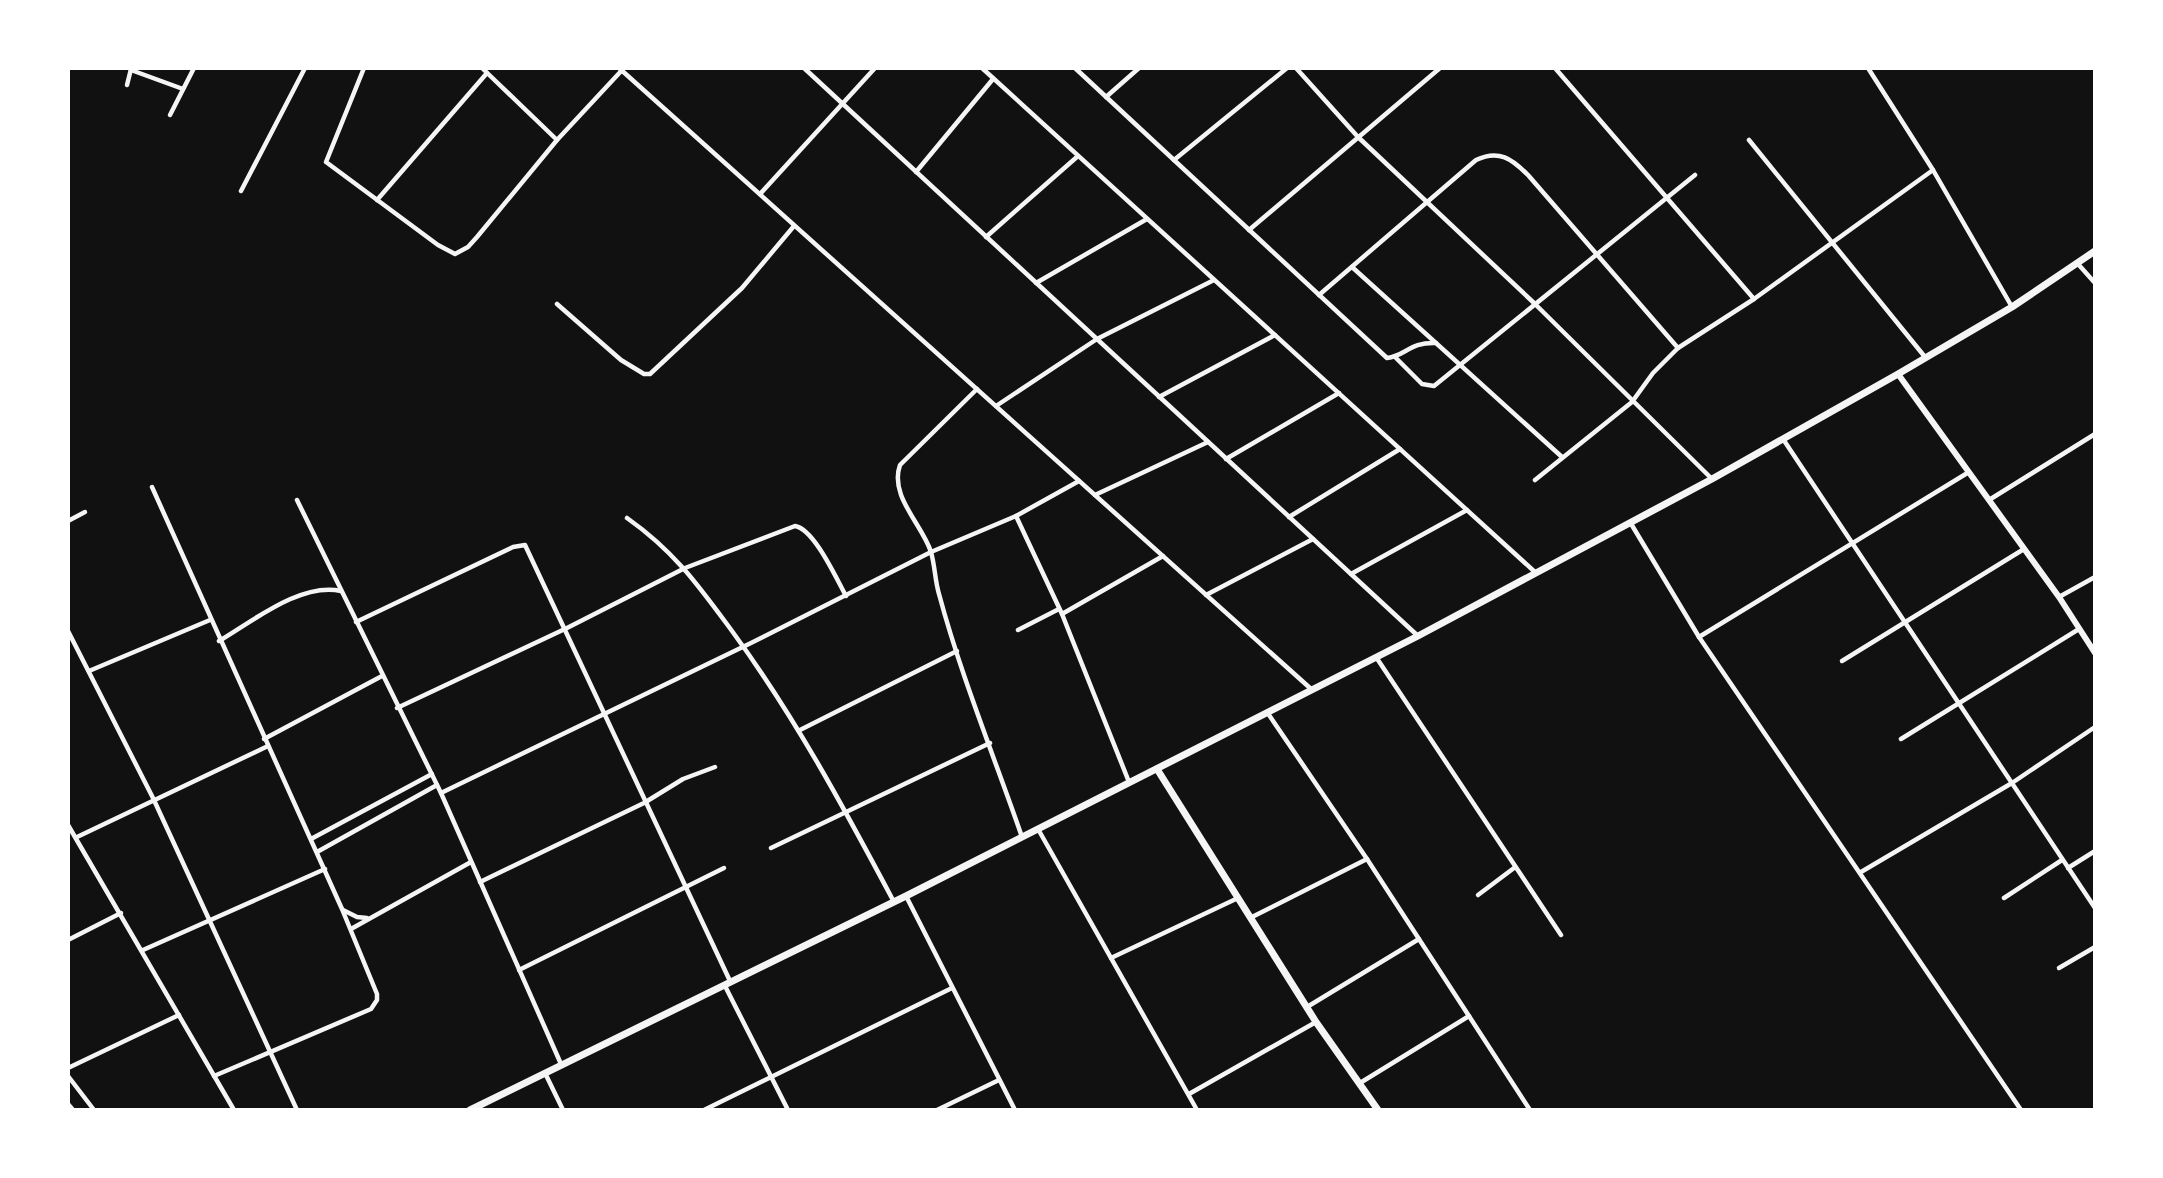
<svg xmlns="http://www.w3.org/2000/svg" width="2163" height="1178" viewBox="0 0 2163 1178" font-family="Commissioner,sans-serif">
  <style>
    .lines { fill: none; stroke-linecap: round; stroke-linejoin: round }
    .minor { stroke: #f5f5f5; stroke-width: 4.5 }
    .tertiary { stroke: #f5f5f5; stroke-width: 6 }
    .secondary { stroke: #f5f5f5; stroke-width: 7 }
  </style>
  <rect width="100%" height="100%" fill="#111"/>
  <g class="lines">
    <g class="minor">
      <polyline points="364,68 326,162 438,245 455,254 468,247 477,237 557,140 624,68"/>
      <polyline points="482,68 557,140"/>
      <polyline points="619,68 1310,688"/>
      <polyline points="804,68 1418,636"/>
      <polyline points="982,68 1536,573"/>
      <path d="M 1075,68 L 1387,358 C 1406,356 1409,342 1436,343"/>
      <polyline points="1296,68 1358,137 1534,303 1711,478"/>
      <polyline points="1555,68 1754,299"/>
      <polyline points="1868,68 1933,170 2012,307"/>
      <polyline points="131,70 183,89"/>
      <polyline points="127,85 131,69"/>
      <polyline points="1106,97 1139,68"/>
      <polyline points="170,115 194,68"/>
      <polyline points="1749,140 1925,357"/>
      <polyline points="1174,160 1287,68"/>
      <polyline points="916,172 993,79"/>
      <polyline points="241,191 305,68"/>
      <polyline points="760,194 875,68"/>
      <polyline points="377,200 487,73"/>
      <polyline points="1249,230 1440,68"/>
      <polyline points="986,237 1078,156"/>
      <polyline points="2078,264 2095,283"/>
      <polyline points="1352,267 1562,457"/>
      <polyline points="1036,283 1147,219"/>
      <path d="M 1319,295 L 1476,160 C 1499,149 1512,159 1528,175 L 1678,348"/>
      <polyline points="557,304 621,360 644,374 650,374 742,288 794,226"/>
      <polyline points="1395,357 1422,384 1434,386 1695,175"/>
      <path d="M 977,389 L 900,465 C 889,496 922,524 931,552 C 935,566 935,581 939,594 C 961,676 994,756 1022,837"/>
      <polyline points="1159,397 1275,335"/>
      <polyline points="996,406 1097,339 1214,280"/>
      <polyline points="1783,439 2095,908"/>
      <polyline points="1226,459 1339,393"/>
      <polyline points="1535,480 1632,402 1653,373 1678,348 1754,299 1933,170"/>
      <polyline points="152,487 342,909 377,994 377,1000 371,1009 214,1076"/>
      <polyline points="1095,495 1208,442"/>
      <polyline points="297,500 441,793 561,1064"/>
      <polyline points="1989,500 2095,434"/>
      <polyline points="1016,516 1062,614 1129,782"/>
      <polyline points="1289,517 1400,449"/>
      <path d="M 627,518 C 675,552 698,585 732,631 C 795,717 844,808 894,902"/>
      <polyline points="68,521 85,512"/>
      <polyline points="1630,522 1699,637 2021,1110"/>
      <polyline points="1351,574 1467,510"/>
      <polyline points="1206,595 1313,539"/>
      <polyline points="2059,597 2095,577"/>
      <polyline points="1062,614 1163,556"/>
      <polyline points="356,622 513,547 525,545 730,981"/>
      <polyline points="1018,630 1059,609"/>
      <polyline points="68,631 153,798 297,1110"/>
      <polyline points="1699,637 1969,472"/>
      <path d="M 219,641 C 253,621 301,582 341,591"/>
      <polyline points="1376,657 1561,935"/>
      <polyline points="1842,661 2024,549"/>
      <polyline points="89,671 210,620"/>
      <path d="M 397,708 L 567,628 L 685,568 L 795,526 C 814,529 836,578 846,596"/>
      <polyline points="1267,712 1367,859 1530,1110"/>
      <polyline points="800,730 957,651"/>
      <polyline points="264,739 382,676"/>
      <polyline points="1901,739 2079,629"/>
      <polyline points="441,793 751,643 931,552 1016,516 1079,481"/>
      <polyline points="68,825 234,1110"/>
      <polyline points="1038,829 1197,1110"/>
      <polyline points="77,837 268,746"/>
      <polyline points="311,839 432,774"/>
      <polyline points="771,848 990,743"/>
      <polyline points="317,852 437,785"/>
      <polyline points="2068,868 2095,851"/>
      <polyline points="1861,872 2012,783 2095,727"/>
      <polyline points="480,882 644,803 683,779 715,767"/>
      <polyline points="1478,895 1514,868"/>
      <polyline points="906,896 1015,1110"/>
      <polyline points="2004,898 2062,860"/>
      <polyline points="343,910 357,917 367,918"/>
      <polyline points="1250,918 1367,859"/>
      <polyline points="351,929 471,862"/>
      <polyline points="68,940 121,913"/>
      <polyline points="143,950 325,869"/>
      <polyline points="1111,958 1238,898"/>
      <polyline points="2059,968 2095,947"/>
      <polyline points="519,970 724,868"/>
      <polyline points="725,986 788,1110"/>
      <polyline points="1307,1007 1419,939"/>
      <polyline points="68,1068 179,1015"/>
      <polyline points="545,1073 563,1110"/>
      <polyline points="68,1076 94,1110"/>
      <polyline points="1360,1083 1469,1016"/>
      <polyline points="1189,1094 1316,1022"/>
      <polyline points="68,1104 73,1110"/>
      <polyline points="704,1110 952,988"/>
      <polyline points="937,1110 999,1080"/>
    </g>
    <polyline class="tertiary" points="1898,374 2059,597 2095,653"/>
    <g class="secondary">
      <polyline points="1157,769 1316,1022 1378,1110"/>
      <polyline points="470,1110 906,896 1418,636 1712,479 1898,374 2012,307 2095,251"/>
    </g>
  </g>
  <rect width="2163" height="1178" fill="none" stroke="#ffffff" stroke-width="140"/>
</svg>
